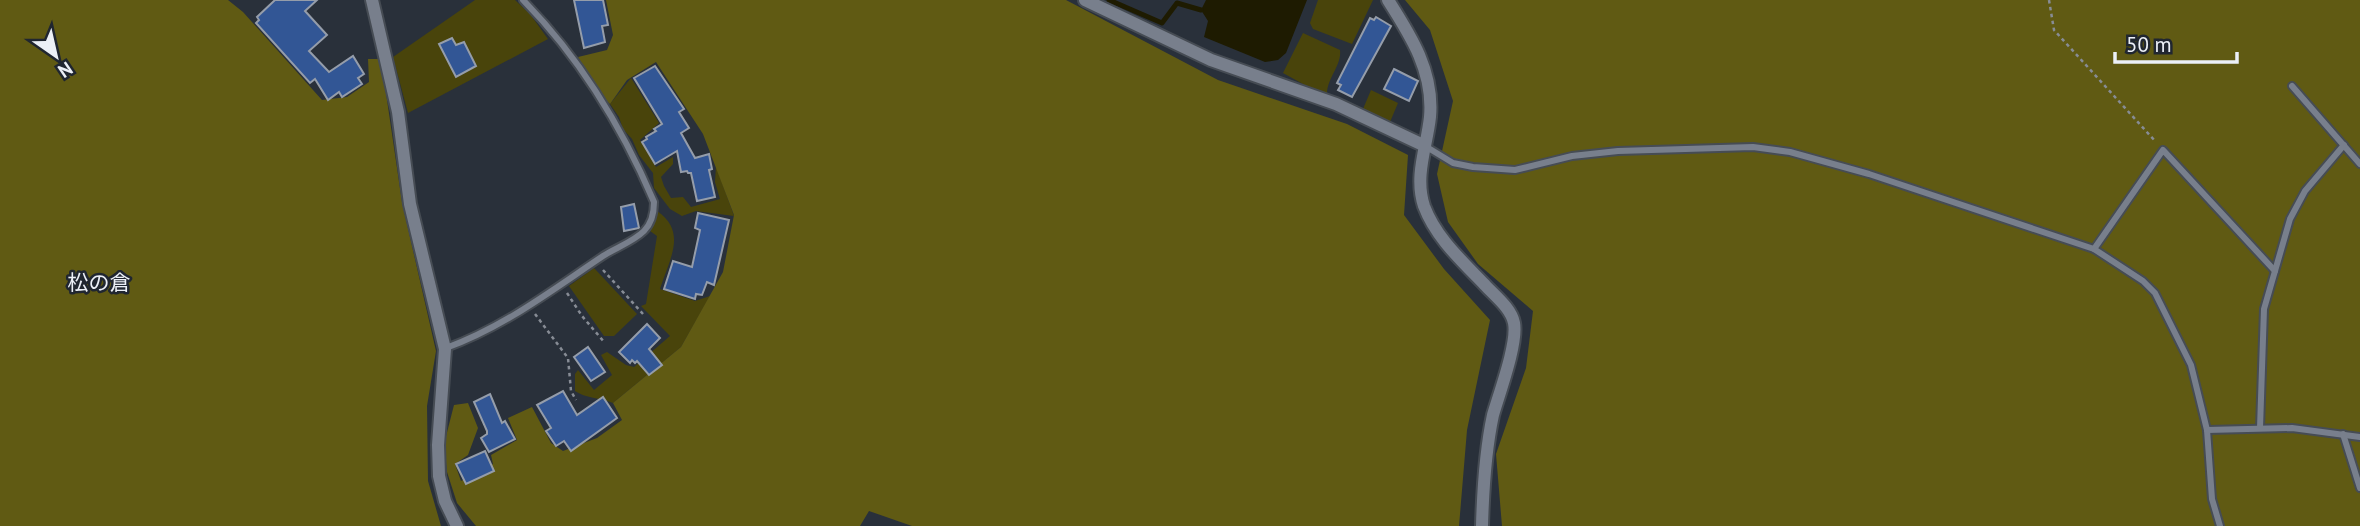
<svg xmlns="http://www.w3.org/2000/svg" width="2360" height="526" viewBox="0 0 2360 526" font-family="'PT Sans','Noto Sans JP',sans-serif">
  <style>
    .green { fill: #49440b }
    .forest { fill: #605a13 }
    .water { fill: #1e1b01 }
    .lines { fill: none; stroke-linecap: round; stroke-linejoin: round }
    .stream { stroke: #1e1b01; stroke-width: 5 }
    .building { fill: #325695; stroke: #959daa; stroke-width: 2 }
    .service-casing { stroke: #464c54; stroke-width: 10 }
    .minor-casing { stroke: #464c54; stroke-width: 16 }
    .path { stroke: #878c95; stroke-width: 2.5; stroke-dasharray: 3.5 3.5; stroke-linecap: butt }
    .service { stroke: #787f8c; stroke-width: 6 }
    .minor { stroke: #787f8c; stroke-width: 12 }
    .labels { text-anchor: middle; stroke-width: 5; stroke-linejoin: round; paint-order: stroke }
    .neighbourhood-label { font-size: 21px; fill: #ecf0f7; stroke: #202630 }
  </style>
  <rect width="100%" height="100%" fill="#29303a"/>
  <g class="green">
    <polygon points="475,0 515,0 530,14 548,39 408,113 393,57"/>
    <polygon points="1318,0 1373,0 1352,44 1313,29 1310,23"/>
    <path d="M 1303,33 L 1340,50 C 1342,65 1327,78 1327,94 L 1323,95 L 1283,73 Z"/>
    <polygon points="631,78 659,123 640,140 656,167 673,157 673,164 661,177 664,186 671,198 683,197 691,207 720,199 715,182 716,166 734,216 696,211 682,216 670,209 654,188 653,173 639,155 632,139 623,129 619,117 610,104"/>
    <polygon points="1371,90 1398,103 1390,122 1363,109"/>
    <path d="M 657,211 C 688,232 669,260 660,289 L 695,301 L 710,296 L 681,347 L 613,403 C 600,398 585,398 575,391 L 575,374 L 578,370 L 594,390 L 612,375 L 601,355 L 607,352 L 626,365 L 634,367 L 670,336 L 641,306 L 646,304 L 657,236 L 650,231 Z"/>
    <polygon points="594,268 637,314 614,336 604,336 569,286"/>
  </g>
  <g class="forest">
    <polygon points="0,0 228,0 243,12 322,100 347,97 369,82 368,59 381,59 402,202 436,351 427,406 428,481 441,526 0,526"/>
    <polygon points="606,0 1066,0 1218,80 1347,124 1408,155 1404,215 1444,269 1490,320 1467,430 1459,526 912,526 869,511 860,526 476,526 457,503 447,472 444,444 454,405 468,403 478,428 468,455 455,464 461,481 493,464 491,455 517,440 508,418 532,407 551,443 563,451 597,438 622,420 613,403 681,347 723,272 734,215 703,134 656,62 627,80 610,104 600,95 578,57 607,50 613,35"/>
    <polygon points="1405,0 2360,0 2360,526 1502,526 1496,454 1526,368 1533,311 1478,264 1448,222 1437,174 1453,101 1430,30"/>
  </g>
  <polygon class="water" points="1206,0 1307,0 1286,53 1278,60 1265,62 1204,37 1208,21 1201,10"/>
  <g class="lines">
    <polyline class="stream" points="1109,0 1162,23 1177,3 1201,10"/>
  </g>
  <g class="building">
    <polygon points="275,0 317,0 305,11 327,35 309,51 329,72 353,56 364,74 358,78 362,84 342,97 339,92 328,100 315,79 310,83 256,23 259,20 257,17"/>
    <polygon points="574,0 603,0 608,25 602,26 605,42 584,48"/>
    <polygon points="1376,17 1391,26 1352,97 1338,90 1341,85 1337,83 1370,18 1374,20"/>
    <polygon points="452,38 456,45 464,42 476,66 456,77 439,44"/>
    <polygon points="655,66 684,109 679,112 689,128 681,133 695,158 709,154 712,169 709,170 715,197 697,201 691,173 688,173 687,171 681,172 677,151 655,164 642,142 647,139 646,137 656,131 654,129 662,124 634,78"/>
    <polygon points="1394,69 1418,81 1409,101 1384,89"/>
    <polygon points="634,204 639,228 624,231 621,207"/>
    <polygon points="698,213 729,220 714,285 707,282 702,295 696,294 695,299 664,289 673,261 692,267 700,230 695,228"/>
    <polygon points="647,324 660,338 649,349 662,365 649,375 637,361 635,363 632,360 630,363 619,352"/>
    <polygon points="588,347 605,372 591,381 574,357"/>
    <polygon points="563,391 577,415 603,397 617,418 571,451 564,441 556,446 546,431 551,428 537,405"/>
    <polygon points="490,394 502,423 505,421 515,439 489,452 481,438 487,434 487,431 474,402"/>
    <polygon points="485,451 494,471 466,484 456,464"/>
  </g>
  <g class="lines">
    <defs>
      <g id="service">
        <polyline points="2292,86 2360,164"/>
        <polyline points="1425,146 1453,163 1473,167 1515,170 1572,156 1618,151 1753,147 1790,152 1869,174 2094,249 2143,281 2155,293 2191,365 2207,430 2212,499 2220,526"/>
        <polyline points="2094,249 2163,150 2275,271"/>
        <path d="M 446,348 C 504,327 552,290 603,256 C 615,248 633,242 644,231 C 652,223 654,213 654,202 C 622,127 580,58 523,0"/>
        <polyline points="2260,428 2264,309 2275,271 2290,219 2305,191 2344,145"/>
        <polyline points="2207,430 2292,428 2360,437"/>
        <polyline points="2343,434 2360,488"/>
      </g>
      <g id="minor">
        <polyline points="372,0 398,112 410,204 445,349 438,445 439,476 445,501 457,526"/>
        <polyline points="1085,0 1211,60 1336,104 1423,145"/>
        <path d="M 1388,0 C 1411,36 1434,72 1430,117 C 1427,146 1414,176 1424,206 C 1436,238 1462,261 1485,285 C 1495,296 1511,308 1514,323 C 1518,343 1499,394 1493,415 C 1485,452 1483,489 1482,526"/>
      </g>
    </defs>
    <use href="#service" class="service-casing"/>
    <use href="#minor" class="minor-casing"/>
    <g class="path">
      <polyline points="2049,0 2054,30 2156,142"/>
      <polyline points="603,270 643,314"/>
      <polyline points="567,293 582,316 605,343"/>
      <polyline points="535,314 568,358 571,391 576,400"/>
    </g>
    <use href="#service" class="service"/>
    <use href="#minor" class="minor"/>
  </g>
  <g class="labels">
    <g class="neighbourhood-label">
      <text x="99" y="290">松の倉</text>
    </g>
  </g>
  <g transform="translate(56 56) rotate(146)" stroke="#202630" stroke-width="5" paint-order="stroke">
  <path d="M0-5L12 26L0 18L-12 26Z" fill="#ecf0f7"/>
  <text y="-10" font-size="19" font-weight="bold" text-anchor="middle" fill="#ecf0f7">N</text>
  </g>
  <path d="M2115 52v10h122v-10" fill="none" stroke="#ecf0f7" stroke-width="3.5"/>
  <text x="2126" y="52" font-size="21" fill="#ecf0f7" stroke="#202630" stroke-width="5" paint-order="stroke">50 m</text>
</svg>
